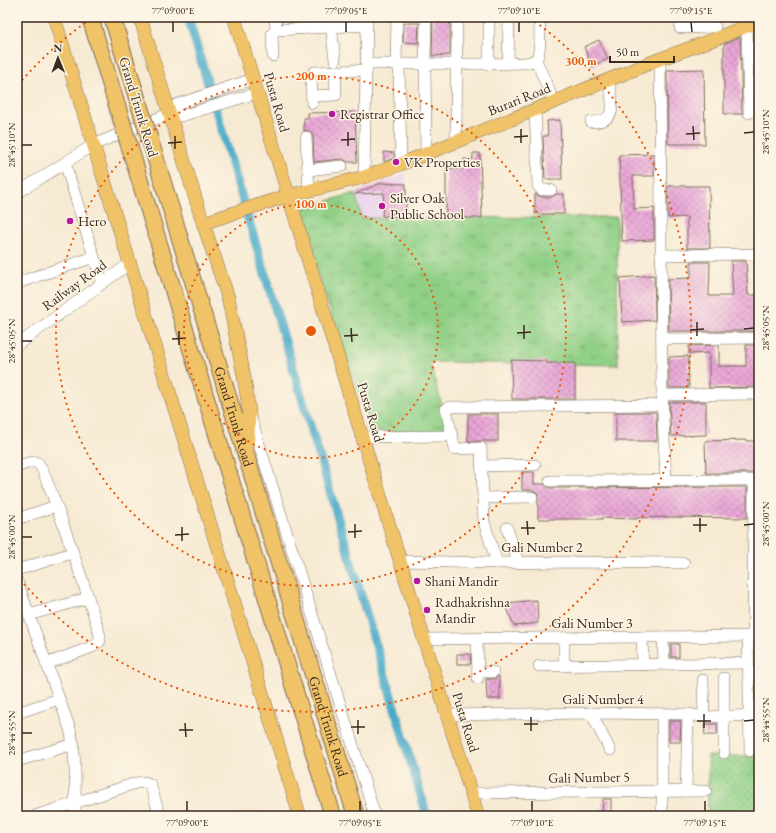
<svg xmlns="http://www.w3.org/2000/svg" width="776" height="833" viewBox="0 0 776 833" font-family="'EB Garamond',serif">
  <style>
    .built { fill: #e9d1ed }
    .grass { fill: url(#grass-dots); stroke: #667d52 }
    .park { fill: url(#park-tufts); stroke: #667d52 }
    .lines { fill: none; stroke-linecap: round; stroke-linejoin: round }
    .canal { stroke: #49aac8; stroke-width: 9 }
    .building { fill: url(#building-cross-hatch) }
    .minor-casing { stroke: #7d6d5d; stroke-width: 12 }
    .major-casing { stroke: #7d6d5d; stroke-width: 14 }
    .highway-casing { stroke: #7d6d5d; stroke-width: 18 }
    .minor { stroke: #fff; stroke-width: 11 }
    .major { stroke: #f1c369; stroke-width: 13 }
    .highway { stroke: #f1c369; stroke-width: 16 }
    .highway-bridge-casing { stroke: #7d6d5d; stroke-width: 18; stroke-linecap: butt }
    .highway-bridge { stroke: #f1c369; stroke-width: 16 }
    .ticks { fill: none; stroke: #3b2a1e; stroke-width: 1.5 }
    .ring { fill: none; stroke: #e8590c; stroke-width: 2; stroke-dasharray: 2 4 }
    .poi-dot { fill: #b5179e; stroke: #fcf5e5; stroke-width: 1.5 }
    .labels { text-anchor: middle; stroke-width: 3; stroke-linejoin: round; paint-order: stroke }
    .street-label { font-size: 14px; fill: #3b2a1e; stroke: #fcf5e5 }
    .poi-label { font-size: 14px; fill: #3b2a1e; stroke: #fcf5e5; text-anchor: start }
    .centre { fill: #e8590c; stroke: #fcf5e5; stroke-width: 2 }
    .ring-label { font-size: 12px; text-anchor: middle; font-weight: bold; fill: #e8590c; stroke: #fcf5e5; stroke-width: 3; stroke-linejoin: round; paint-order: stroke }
    .neatline { fill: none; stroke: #3b2a1e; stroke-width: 1.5 }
    .ticks-label { font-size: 10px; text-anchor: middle; fill: #3b2a1e }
  </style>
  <defs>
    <pattern id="grass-dots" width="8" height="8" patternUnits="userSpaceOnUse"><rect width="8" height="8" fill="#90d086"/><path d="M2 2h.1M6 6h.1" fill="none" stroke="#77a96d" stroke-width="1.8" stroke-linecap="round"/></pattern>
    <pattern id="park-tufts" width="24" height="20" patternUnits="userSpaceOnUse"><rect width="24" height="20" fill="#90d086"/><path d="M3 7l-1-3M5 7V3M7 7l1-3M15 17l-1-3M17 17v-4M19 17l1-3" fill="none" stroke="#77a96d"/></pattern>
    <pattern id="building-cross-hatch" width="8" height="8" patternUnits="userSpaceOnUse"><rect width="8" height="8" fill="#eaa6d8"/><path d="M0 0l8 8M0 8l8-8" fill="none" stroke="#bf87af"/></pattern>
  </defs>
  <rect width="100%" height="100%" fill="#fcf5e5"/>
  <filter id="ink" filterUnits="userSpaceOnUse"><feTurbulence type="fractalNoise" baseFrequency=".025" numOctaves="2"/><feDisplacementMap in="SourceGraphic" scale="8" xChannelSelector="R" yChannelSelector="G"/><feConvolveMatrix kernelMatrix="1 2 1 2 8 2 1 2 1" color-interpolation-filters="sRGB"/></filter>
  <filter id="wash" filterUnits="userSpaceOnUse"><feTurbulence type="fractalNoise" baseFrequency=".012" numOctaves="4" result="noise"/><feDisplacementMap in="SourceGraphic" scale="16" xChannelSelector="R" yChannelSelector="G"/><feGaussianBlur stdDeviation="0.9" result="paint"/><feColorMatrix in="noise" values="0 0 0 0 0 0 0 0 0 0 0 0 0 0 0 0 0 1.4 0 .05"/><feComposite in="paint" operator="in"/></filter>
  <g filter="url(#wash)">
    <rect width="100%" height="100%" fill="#f7ead3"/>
    <polygon class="built" points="406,173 406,218 362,218 355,193"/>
    <rect class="grass" x="708" y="756" width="51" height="60"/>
    <polygon class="park" points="355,193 362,218 617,217 618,365 430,362 450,434 371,431 296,210"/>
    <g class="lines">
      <polyline class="canal" points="188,17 427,816"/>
    </g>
    <g id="blocks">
      <g class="building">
        <polygon points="433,17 450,17 450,55 432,56"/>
        <polygon points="404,23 419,23 418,43 403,42"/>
        <polygon points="754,36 759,36 759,54 755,54"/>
        <polygon points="740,37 742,114 724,114 724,44"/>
        <polygon points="599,40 608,59 592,66 584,47"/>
        <polygon points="704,69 705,144 668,144 667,70"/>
        <polygon points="355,112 357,162 348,162 345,160 341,159 314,162 313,136 309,131 304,130 304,118 308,118 308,113"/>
        <polygon points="560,120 562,179 545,179 543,136 548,136 547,121"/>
        <polygon points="384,152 394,153 394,158 384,162"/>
        <polygon points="473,153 480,153 482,218 446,218 446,169 464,169 464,159 473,159"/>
        <polygon points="654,154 654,176 633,176 634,209 654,208 654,240 622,241 619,155"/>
        <polygon points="381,183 406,184 406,217 382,216 384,193 355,194"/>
        <polygon points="668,186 709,186 710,248 687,248 687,217 668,218"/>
        <polygon points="535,194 542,197 551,197 557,194 564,194 564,214 535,214"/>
        <polygon points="731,261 746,261 748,295 759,295 759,331 669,331 668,279 691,278 691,262 710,262 709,296 733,296"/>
        <polygon points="654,275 655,320 622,322 620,278"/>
        <polygon points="719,345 719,366 746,366 746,345 759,345 759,387 709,388 709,353 689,354 689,346"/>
        <polygon points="688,356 689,388 669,388 669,357"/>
        <polygon points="511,360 546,361 546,363 575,363 575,399 512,399"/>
        <polygon points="669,402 706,402 706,435 671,436"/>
        <polygon points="616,412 656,412 657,441 616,441"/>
        <rect x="468" y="414" width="30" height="27"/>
        <polygon points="747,440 747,441 759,441 759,473 706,473 705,441"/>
        <polygon points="522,472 534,472 534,484 544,484 550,488 747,487 747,518 666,517 637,518 637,519 602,518 602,519 538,519 538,494 532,490 522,490"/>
        <polygon points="537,600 538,623 514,626 505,603"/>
        <rect x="671" y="644" width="8" height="13"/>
        <polygon points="457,654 470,654 471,664 457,664"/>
        <polygon points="499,676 500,699 487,699 486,679 493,679"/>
        <polygon points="669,721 681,721 680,742 669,742"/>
        <polygon points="704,724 717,724 717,735 705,735"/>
        <polygon points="603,799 611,799 611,816 602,816"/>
      </g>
    </g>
  </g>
  <g filter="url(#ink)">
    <use href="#blocks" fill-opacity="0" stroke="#7d6d5d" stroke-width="1"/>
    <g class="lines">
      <defs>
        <g id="minor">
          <polyline points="275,17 276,30"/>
          <polyline points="330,17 335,60"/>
          <polyline points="489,17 489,64"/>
          <path d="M 540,17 C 539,28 542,51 536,60 L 554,102"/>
          <polyline points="747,27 749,113"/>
          <polyline points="680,28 715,27"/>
          <polyline points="273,56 272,34 276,30 367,25"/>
          <polyline points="660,59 662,395 666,480"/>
          <polyline points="508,63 509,17"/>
          <polyline points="367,64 489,64 526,63 536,60"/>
          <polyline points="396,64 397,17"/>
          <polyline points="399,64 401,164"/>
          <polyline points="312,96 336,95 335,71"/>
          <polyline points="312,103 311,77 314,72 367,70"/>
          <polyline points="535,110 538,186 542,190 551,190"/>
          <polyline points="173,112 181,116 257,93"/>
          <path d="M 591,122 C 621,122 611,100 609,80"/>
          <polyline points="306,137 309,190"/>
          <polyline points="456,142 457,17"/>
          <polyline points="426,154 425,64 426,17"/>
          <polyline points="65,163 102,283"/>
          <polyline points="308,170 342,166"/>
          <polyline points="364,177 367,17"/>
          <polyline points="17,193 93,145 173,112 176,105 253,79"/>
          <polyline points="661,255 759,254"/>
          <polyline points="17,283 94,257"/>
          <polyline points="662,339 759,338"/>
          <polyline points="17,345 129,264"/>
          <polyline points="662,395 759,394"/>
          <polyline points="250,415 375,816"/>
          <polyline points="362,437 452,436"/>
          <polyline points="481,466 535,465"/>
          <path d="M 17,467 C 22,465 32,460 38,463 C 46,468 95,617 100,636 L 100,641 L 92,647 L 46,664"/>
          <polyline points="550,481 759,480"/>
          <polyline points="483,498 532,497"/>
          <polyline points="17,519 56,506"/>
          <polyline points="507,528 518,562"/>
          <polyline points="400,561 497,563 562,562 684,563"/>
          <polyline points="497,563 484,522 481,448 455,449 446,409 449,407 663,405"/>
          <polyline points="17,570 72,553"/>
          <path d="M 17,581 L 70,729 C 77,758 75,787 75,816"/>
          <polyline points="29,615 88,598"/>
          <polyline points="748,636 750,751"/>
          <polyline points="753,636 754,480"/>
          <polyline points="642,637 643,665"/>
          <polyline points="663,637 664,664"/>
          <polyline points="564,638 564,666"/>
          <polyline points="424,639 759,636"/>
          <polyline points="477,639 478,678"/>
          <polyline points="539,666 749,663"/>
          <polyline points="478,672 493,672"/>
          <polyline points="724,678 724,753"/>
          <polyline points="703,680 704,717"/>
          <polyline points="17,713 59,699"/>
          <polyline points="591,713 610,750"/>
          <polyline points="662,714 662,816"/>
          <polyline points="447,715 591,713 688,714 704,717 759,715"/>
          <polyline points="17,761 74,744"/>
          <polyline points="686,791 688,714"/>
          <polyline points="471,793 706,791"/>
          <polyline points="35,816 136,783 145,782 150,784 160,816"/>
        </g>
        <g id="major">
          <polyline points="54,17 300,816"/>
          <polyline points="140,17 203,223 228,297 244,376 249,411 248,438 245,452"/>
          <polyline points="234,17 478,816"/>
          <polyline points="203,223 287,196 364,177 401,164 660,59 715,39 759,21"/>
        </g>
        <g id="highway">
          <polyline points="90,17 118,109"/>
          <polyline points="112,17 138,101"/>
          <path id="s1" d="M 150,140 L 356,816"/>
          <polyline points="129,145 333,816"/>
        </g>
      </defs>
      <use href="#minor" class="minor-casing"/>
      <use href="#major" class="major-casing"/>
      <use href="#highway" class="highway-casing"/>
      <use href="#minor" class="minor"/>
      <use href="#major" class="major"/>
      <use href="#highway" class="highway"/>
      <defs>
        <g id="highway-bridge">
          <polyline points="138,101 150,140"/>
          <polyline points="118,109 129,145"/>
        </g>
      </defs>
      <use href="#highway-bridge" class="highway-bridge-casing"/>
      <use href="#highway-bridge" class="highway-bridge"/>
    </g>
  </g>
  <path class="ticks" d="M 173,22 L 173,32M 346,22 L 346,32M 519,22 L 519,32M 691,22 L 692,32M 693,126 L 694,140M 521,129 L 521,143M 348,132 L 348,146M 744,133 L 754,132M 686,134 L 700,133M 175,136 L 175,149M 514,137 L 528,136M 341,140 L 355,139M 168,143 L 182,142M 22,145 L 32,145M 697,322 L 697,336M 524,325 L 524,339M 351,328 L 352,342M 744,329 L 754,328M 690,330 L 704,329M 179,331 L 179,345M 517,333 L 531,332M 344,336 L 358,335M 172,339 L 186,338M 22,341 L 32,341M 700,518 L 700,532M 527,521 L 528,535M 355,524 L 355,538M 693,525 L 707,525M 744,525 L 754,524M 182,527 L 182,541M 521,528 L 535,528M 348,532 L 362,531M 175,535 L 189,534M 22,537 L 32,537M 704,714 L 704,728M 531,717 L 531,731M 358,720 L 358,734M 697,721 L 711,721M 744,721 L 754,720M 185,723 L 186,737M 524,724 L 538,724M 351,727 L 365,727M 179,730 L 193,730M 22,733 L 32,733M 187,801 L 187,811M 360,801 L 360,811M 532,801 L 532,811M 705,801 L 705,811"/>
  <g class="ring">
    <circle cx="311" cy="331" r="127"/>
    <circle cx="311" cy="331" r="255"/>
    <path d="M18 85A382 382 0 0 1 92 18M530 18A382 382 0 1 1 18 577"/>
  </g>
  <g class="poi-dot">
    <circle cx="332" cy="114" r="4"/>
    <circle cx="396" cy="162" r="4"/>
    <circle cx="382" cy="206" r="4"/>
    <circle cx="70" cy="221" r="4"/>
    <circle cx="417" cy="581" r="4"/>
    <circle cx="427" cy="610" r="4"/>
  </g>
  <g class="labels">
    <g class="street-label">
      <text transform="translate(519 99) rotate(-22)" y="5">Burari Road</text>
      <text transform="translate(277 102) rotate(74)" y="5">Pusta Road</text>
      <text transform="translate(139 107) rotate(73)" y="5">Grand Trunk Road</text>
      <text transform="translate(74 285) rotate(-36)" y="5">Railway Road</text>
      <text transform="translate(371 412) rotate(73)" y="5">Pusta Road</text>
      <text dy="5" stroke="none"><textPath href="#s1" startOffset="289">Grand Trunk Road</textPath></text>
      <text x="542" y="552">Gali Number 2</text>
      <text x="592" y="628">Gali Number 3</text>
      <text x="603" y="704">Gali Number 4</text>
      <text transform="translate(466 722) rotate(73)" y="5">Pusta Road</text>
      <text dy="5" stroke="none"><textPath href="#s1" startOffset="613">Grand Trunk Road</textPath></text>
      <text transform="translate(589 777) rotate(-1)" y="5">Gali Number 5</text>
    </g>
    <g class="poi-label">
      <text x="340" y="119">Registrar Office</text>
      <text x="404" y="167">VK Properties</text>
      <text x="390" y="203">Silver Oak<tspan x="390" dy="16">Public School</tspan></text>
      <text x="78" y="226">Hero</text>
      <text x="425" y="586">Shani Mandir</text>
      <text x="435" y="607">Radhakrishna<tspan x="435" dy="16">Mandir</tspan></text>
    </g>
  </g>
  <circle cx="311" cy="331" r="6" class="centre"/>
  <g class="ring-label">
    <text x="581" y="65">300 m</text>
    <text x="311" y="80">200 m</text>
    <text x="311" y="208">100 m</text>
  </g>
  <rect width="776" height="833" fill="none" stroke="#fcf5e5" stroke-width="44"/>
  <g transform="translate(58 58) rotate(359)" stroke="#fcf5e5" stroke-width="3" paint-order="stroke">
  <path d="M0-3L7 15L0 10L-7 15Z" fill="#3b2a1e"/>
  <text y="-6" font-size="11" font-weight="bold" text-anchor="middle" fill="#3b2a1e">N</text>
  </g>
  <path d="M610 56v6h64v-6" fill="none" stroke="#3b2a1e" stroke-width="2"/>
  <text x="616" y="56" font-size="12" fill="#3b2a1e" stroke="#fcf5e5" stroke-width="3" paint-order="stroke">50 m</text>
  <rect x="22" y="22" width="732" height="789" class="neatline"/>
  <g class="ticks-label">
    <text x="173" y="14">77°09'00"E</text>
    <text x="346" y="14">77°09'05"E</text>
    <text x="519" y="14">77°09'10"E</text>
    <text x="691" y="14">77°09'15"E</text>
    <text transform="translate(765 132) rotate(-90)" y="4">28°45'10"N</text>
    <text transform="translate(11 145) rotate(-90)" y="4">28°45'10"N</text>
    <text transform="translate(765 328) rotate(-90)" y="4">28°45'05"N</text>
    <text transform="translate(11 341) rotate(-90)" y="4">28°45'05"N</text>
    <text transform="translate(765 524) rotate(-90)" y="4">28°45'00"N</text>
    <text transform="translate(11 537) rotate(-90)" y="4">28°45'00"N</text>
    <text transform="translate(765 720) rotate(-90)" y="4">28°44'55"N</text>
    <text transform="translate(11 733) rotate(-90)" y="4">28°44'55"N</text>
    <text x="187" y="826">77°09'00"E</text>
    <text x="360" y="826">77°09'05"E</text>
    <text x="532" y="826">77°09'10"E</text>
    <text x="705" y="826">77°09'15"E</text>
  </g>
</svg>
